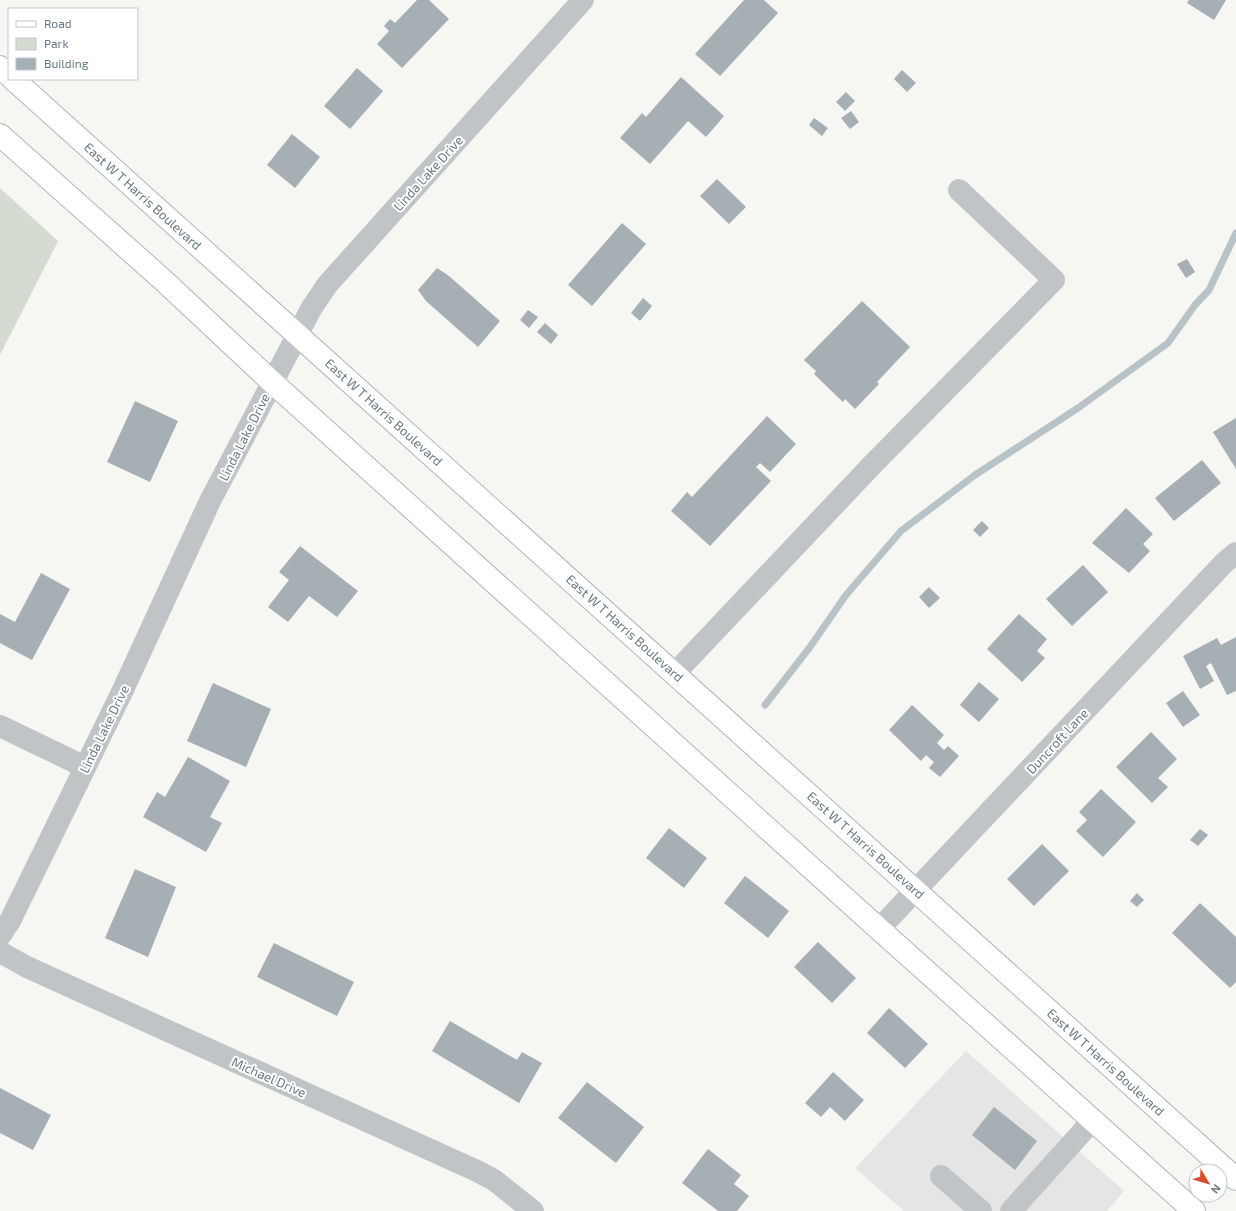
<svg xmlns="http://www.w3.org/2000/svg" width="1236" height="1211" viewBox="0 0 1236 1211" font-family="'Exo 2',sans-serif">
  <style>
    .built { fill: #e4e5e4 }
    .green { fill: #d6dbd2 }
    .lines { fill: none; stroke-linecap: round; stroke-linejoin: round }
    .stream { stroke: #b7c3c7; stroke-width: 7 }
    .building { fill: #a6afb4 }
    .major-casing { stroke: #b1b6ba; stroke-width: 24 }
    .minor { stroke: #c0c4c7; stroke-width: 22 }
    .major { stroke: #fff; stroke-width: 22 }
    .labels { text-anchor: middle; stroke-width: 4; stroke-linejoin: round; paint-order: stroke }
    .street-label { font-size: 13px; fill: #667883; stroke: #fff }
  </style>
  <rect width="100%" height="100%" fill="#f6f6f3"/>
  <polygon class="built" points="966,1051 1124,1191 1107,1211 904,1211 855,1168"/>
  <polygon class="green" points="0,188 58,241 0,355"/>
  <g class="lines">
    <polyline class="stream" points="765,705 810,647 846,595 901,531 975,475 1078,408 1168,343 1195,305 1209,290 1236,233"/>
  </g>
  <g class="building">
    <polygon points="417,0 429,0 449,19 402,68 377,44 389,31 384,26 390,19 395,23"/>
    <polygon points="744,0 764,0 778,13 720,76 695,54"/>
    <polygon points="1189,0 1226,0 1214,20 1187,3"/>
    <polygon points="357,68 383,91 350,129 324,106"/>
    <polygon points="902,70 916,83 907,92 894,79"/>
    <polygon points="681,77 724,116 706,137 688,121 650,164 620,138 642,113 646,117"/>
    <polygon points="846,92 855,101 845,111 836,102"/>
    <polygon points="851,111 859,122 850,129 841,118"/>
    <polygon points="814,118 828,128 822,136 809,125"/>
    <polygon points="292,134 320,157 295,188 267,165"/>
    <polygon points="717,179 746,207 729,224 700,196"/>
    <polygon points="622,223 646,244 592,306 568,285"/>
    <polygon points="1187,259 1195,272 1186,278 1177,264"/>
    <polygon points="437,268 449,276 500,321 478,347 426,301 418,290"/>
    <polygon points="643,298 652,306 640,321 631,313"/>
    <polygon points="862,301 910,347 877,382 879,384 855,409 845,399 843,402 814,374 816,371 804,360"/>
    <polygon points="528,310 538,317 529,328 520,320"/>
    <polygon points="545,323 558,335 551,344 537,332"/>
    <polygon points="135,401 178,421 150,482 107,462"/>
    <polygon points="767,416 796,444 770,472 760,463 756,467 771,481 710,546 671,511 687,492 692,497"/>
    <polygon points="1236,418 1236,469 1213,432"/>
    <polygon points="1202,460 1221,483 1174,521 1155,498"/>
    <polygon points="1126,508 1153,534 1143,544 1150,551 1129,573 1092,543"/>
    <polygon points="982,521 989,528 980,537 973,530"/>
    <polygon points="300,546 358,591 337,617 309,596 288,622 268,607 289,580 279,572"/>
    <polygon points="1083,565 1108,592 1072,626 1046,599"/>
    <polygon points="41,573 70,589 32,660 0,643 0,614 15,622"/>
    <polygon points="929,587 940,598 929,608 919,597"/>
    <polygon points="1019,614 1047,639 1037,651 1045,658 1022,682 987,649"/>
    <polygon points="1236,637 1236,691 1227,695 1211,663 1206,666 1214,681 1200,689 1183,656 1217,638 1221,645"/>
    <polygon points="979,682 999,699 979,722 960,705"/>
    <polygon points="213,683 271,709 246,767 187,741"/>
    <polygon points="1183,691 1200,715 1183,727 1166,703"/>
    <polygon points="912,705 944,735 937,743 944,750 948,746 959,756 940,777 929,768 934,762 926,755 921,761 889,730"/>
    <polygon points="1151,732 1177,759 1158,778 1168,787 1152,803 1116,767"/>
    <polygon points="188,757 230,781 210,817 222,823 206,852 143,817 157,792 165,797"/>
    <polygon points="1101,789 1136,822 1103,857 1076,831 1087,820 1079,812"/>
    <polygon points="669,828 707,858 684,888 646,858"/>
    <polygon points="1200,829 1208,835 1198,846 1190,840"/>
    <polygon points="1042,844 1069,871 1034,906 1007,879"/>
    <polygon points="135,869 176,887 148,957 105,938"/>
    <polygon points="745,876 789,911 768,938 724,903"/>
    <polygon points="1137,893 1144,900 1137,907 1130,901"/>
    <polygon points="1200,903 1236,937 1236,982 1230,988 1172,933"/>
    <polygon points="818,942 856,978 832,1003 794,967"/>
    <polygon points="274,943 354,982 337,1016 257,977"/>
    <polygon points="889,1008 928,1044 905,1068 867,1033"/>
    <polygon points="450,1021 517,1060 522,1052 542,1063 519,1103 432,1051"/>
    <polygon points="833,1072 864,1100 845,1121 830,1107 821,1117 805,1103"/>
    <polygon points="587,1082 644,1127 616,1163 558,1118"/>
    <polygon points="0,1088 51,1115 33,1150 0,1133"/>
    <polygon points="994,1107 1037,1141 1015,1170 972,1135"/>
    <polygon points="708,1149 741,1175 734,1184 749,1196 737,1211 718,1211 682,1183"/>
  </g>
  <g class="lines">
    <defs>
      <g id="major">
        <polyline points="0,67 9,75"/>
        <polyline points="13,79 1236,1179"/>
        <polyline points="0,135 163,280 272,382 879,929 1194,1211"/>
      </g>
    </defs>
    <use href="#major" class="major-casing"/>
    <g class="minor">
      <polyline points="675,673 873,464 1054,280 959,190"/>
      <polyline points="0,726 85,767"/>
      <polyline points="879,929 1224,563 1236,553"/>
      <polyline points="0,936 10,921 122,692 210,501 311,309 327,285 583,0"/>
      <polyline points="0,952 27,967 477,1171 494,1180 533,1211"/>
      <polyline points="941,1176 981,1211"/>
      <polyline points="1011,1211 1093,1120"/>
    </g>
    <use href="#major" class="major"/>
  </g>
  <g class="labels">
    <g class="street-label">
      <text transform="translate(428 173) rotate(-48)" y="5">Linda Lake Drive</text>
      <text transform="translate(143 196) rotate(42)" y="5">East W T Harris Boulevard</text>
      <text transform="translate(384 412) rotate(42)" y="5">East W T Harris Boulevard</text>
      <text transform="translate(244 437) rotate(-63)" y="5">Linda Lake Drive</text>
      <text transform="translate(625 628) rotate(42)" y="5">East W T Harris Boulevard</text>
      <text transform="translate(104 729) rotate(-64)" y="5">Linda Lake Drive</text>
      <text transform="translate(1057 741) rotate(-47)" y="5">Duncroft Lane</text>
      <text transform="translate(866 845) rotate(42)" y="5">East W T Harris Boulevard</text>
      <text transform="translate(1106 1062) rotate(42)" y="5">East W T Harris Boulevard</text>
      <text transform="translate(269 1077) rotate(24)" y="5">Michael Drive</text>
    </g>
  </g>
  <rect x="8" y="8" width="130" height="72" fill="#ffffff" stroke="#c2c9cd"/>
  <rect x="16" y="21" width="20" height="6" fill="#ffffff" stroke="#c2c9cd"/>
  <text x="44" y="28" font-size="12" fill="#667883">Road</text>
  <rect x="16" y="38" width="20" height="12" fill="#d6dbd2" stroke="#c2c9cd"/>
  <text x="44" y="48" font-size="12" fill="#667883">Park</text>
  <rect x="16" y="58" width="20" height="12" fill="#a6afb4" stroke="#c2c9cd"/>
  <text x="44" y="68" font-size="12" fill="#667883">Building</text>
  <g transform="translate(1208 1183) rotate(128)"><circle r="19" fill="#ffffff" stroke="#c2c9cd"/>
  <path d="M0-3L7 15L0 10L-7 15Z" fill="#dd4b2c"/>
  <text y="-6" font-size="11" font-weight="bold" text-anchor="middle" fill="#667883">N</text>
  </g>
</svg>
